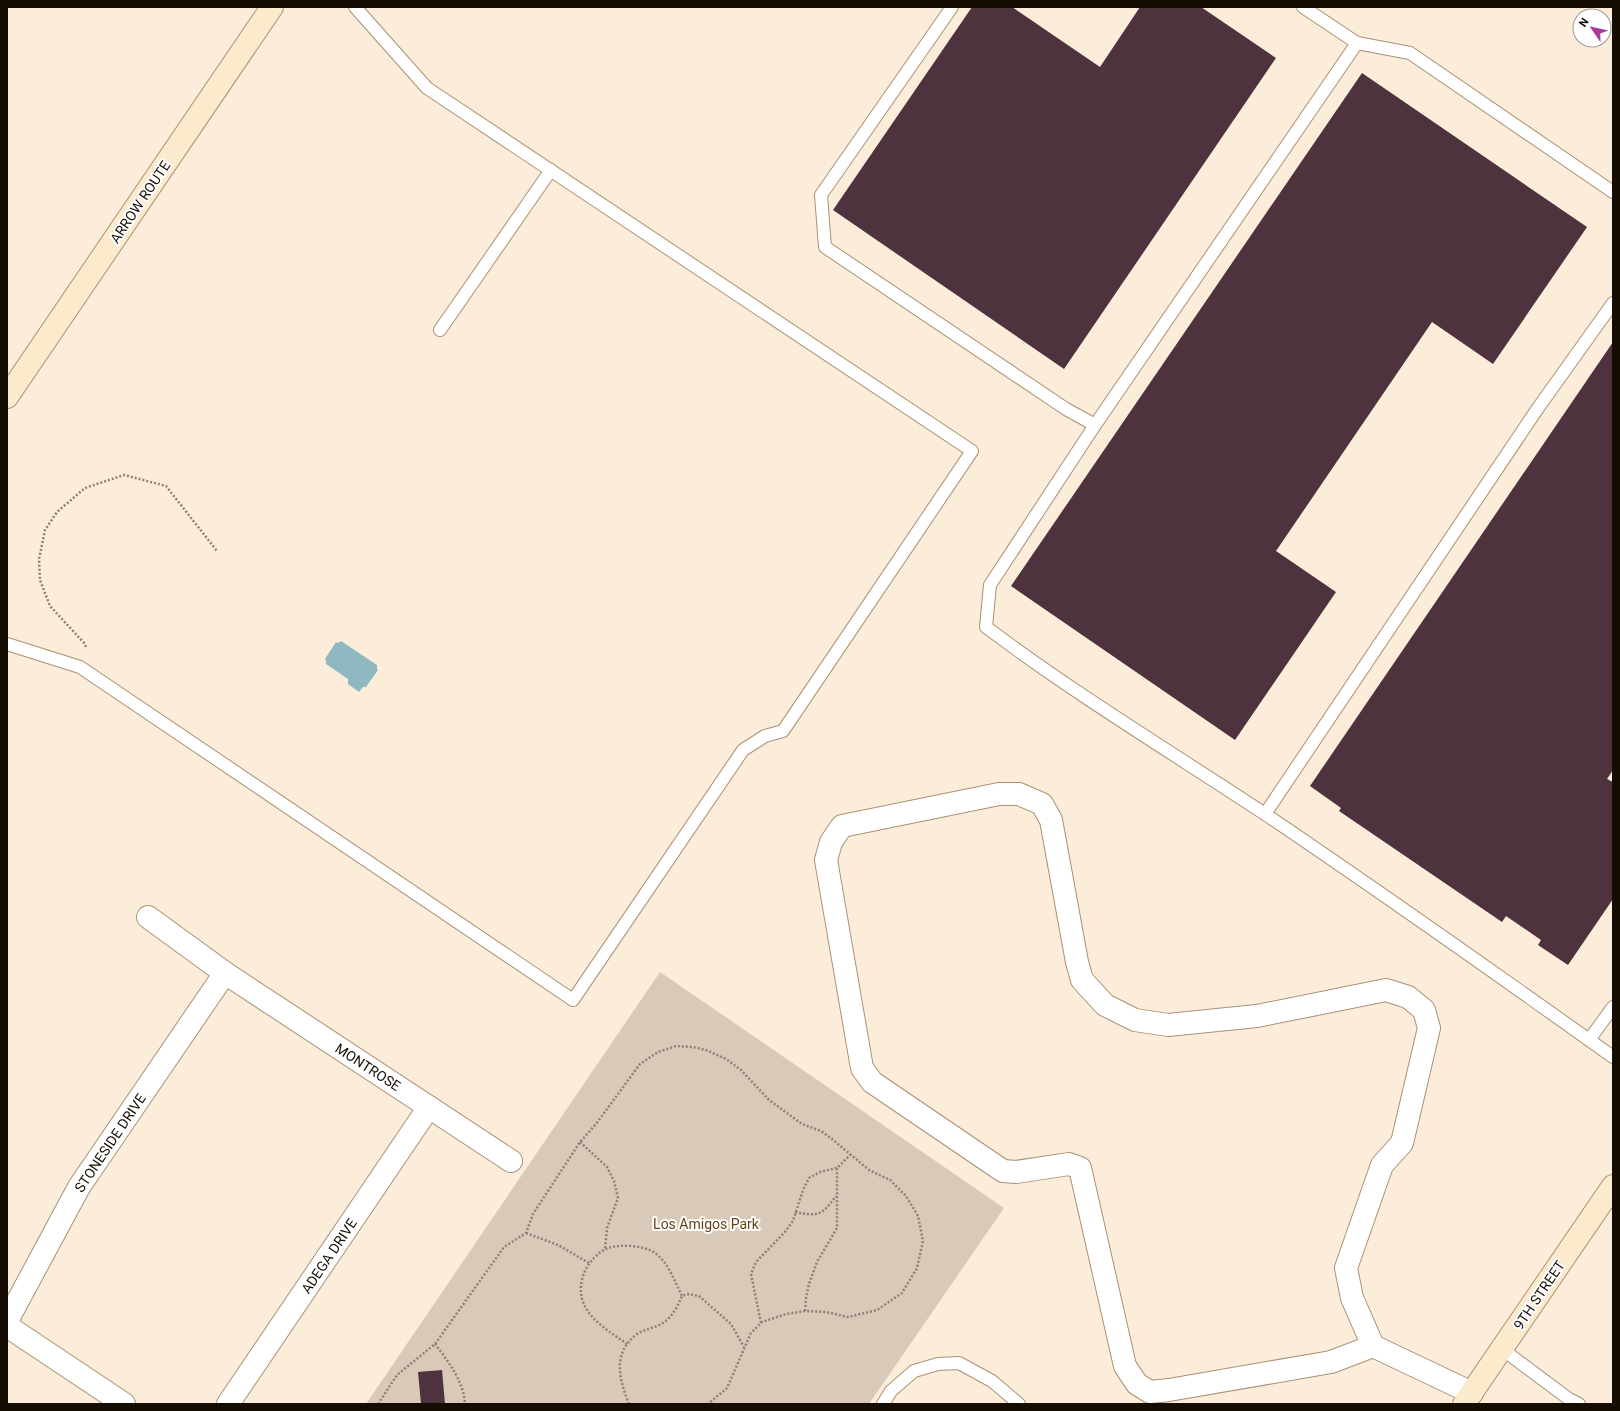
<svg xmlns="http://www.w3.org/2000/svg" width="1620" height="1411" viewBox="0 0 1620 1411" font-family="Roboto,sans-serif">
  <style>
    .green { fill: #d8c9b9 }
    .water { fill: #8fb8c1 }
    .building { fill: #4e323e }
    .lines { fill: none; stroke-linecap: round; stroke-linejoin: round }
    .lane-casing { stroke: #a99176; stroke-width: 14 }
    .street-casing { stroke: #a99176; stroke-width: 24 }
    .secondary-casing { stroke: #a99176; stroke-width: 24 }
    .path { stroke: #8e8174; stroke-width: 2.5; stroke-dasharray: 2 2; stroke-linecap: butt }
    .lane { stroke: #fff; stroke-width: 12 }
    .street { stroke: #fff; stroke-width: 22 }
    .secondary { stroke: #fceacc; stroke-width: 22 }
    .labels { text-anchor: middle; stroke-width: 4; stroke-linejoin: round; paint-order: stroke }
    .street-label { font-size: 14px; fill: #150c04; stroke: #fff }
    .park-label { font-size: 14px; fill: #644215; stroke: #fff }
  </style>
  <rect width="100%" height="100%" fill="#fcecda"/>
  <polygon class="green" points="660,972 1004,1208 869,1404 366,1404"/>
  <polygon class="water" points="341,641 377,665 377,669 378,670 366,687 363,687 359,692 348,684 348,679 326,664 326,661 325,659 336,642 338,643"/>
  <g class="building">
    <polygon points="972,7 1012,7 1100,67 1140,7 1201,7 1276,58 1064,369 833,210"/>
    <polygon points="1362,73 1587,227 1493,364 1432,322 1276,551 1336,592 1235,740 1011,586"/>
    <polygon points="1613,342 1613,770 1607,779 1613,782 1613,899 1568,965 1538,945 1541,940 1506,916 1502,922 1339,811 1341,808 1310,786"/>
    <polygon points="442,1370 445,1404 421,1404 418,1372"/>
  </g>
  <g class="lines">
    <defs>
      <g id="lane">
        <polyline points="952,7 821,195 825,247 1066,409 1095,425 1357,43"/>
        <polyline points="1303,7 1357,43 1410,53 1613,192"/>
        <polyline points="440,330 551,170"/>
        <path d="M 1095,425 L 990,585 L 986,627 C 1075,694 1171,752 1265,814 C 1382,893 1498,975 1613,1057"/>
        <polyline points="7,644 80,667 573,1000 743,750 765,736 783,731 972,451 427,88 355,7"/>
        <polyline points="1265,814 1538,408 1613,303"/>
        <polyline points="1589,1040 1613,1007"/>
        <polyline points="1502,1349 1569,1399 1579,1404"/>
        <polyline points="883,1404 891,1391 914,1371 938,1364 959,1363 992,1381 1019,1404"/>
      </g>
      <g id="street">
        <polyline points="148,917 225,973 511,1161"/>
        <polyline points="7,1321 79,1187 225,973"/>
        <polyline points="7,1326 124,1404"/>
        <polyline points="1373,1346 1331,1362 1169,1390 1150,1392 1137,1384 1125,1366 1080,1168 1069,1164 1016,1172 1003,1171 872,1082 862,1068 826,860 831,842 842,826 999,794 1019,794 1042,804 1051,820 1077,962 1082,980 1105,1005 1135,1020 1168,1025 1257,1016 1386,990 1408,997 1424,1010 1429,1028 1402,1143 1382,1165 1346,1268 1352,1298 1373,1346 1472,1393"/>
        <polyline points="228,1404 429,1107"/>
      </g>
      <g id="secondary">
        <polyline points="7,397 272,7"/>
        <polyline points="1464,1404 1613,1186"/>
      </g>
    </defs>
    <use href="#lane" class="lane-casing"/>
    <use href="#street" class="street-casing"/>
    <use href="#secondary" class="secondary-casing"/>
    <g class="path">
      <polyline points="86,647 85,644 50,606 40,580 39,559 45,530 57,512 85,488 124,475 166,486 217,551"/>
      <polyline points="580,1142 607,1167 614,1181 618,1198 607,1228 605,1249"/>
      <path d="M 795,1212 C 819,1217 822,1215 836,1196"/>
      <polyline points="526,1233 558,1245 589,1263"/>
      <polyline points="805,1311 806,1298 809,1284 817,1262 837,1228 837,1168"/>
      <polyline points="761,1323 751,1274 756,1262 784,1233 793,1221 803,1190 809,1178 820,1172 837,1168 850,1155"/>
      <path d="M 435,1344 C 448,1361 464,1382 465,1404"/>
      <path d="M 627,1344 C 612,1333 590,1321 583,1302 C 576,1282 587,1260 604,1250 C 615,1243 644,1245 655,1253 C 668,1262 675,1282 682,1296"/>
      <polyline points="378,1404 397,1375 435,1344 504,1247 526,1233 533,1214 580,1142 596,1124 640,1064 658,1052 676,1046 693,1047 706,1050 726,1059 741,1070 769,1100 802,1124 821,1131 832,1139 869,1170 890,1180 906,1196 918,1216 923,1241 917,1268 902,1293 877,1310 848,1317 826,1312 805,1311 786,1314 762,1322 751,1333 727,1388 708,1404"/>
      <path d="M 629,1404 C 619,1379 612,1353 637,1334 C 645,1329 655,1328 663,1323 C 672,1317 678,1306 682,1296 L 689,1294 L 699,1296 L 731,1324 L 744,1347"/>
    </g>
    <use href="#lane" class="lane"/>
    <use href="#street" class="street"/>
    <use href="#secondary" class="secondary"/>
  </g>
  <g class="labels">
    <g class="street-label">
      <text transform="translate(140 202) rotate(-56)" y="5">ARROW ROUTE</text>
      <text transform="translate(368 1067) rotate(33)" y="5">MONTROSE</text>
      <text transform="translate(110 1143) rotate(-56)" y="5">STONESIDE DRIVE</text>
      <text transform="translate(329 1256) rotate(-56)" y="5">ADEGA DRIVE</text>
      <text transform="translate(1539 1295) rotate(-56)" y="5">9TH STREET</text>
    </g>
    <g class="park-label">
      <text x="706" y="1229">Los Amigos Park</text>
    </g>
  </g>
  <rect width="1620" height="1411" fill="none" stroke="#150c04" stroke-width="16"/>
  <g transform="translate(1592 28) rotate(304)"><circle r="19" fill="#ffffff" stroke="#a19e9b"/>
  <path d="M0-3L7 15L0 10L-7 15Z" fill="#a73c9c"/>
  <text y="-6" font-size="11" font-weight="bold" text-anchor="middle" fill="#150c04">N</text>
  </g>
</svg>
